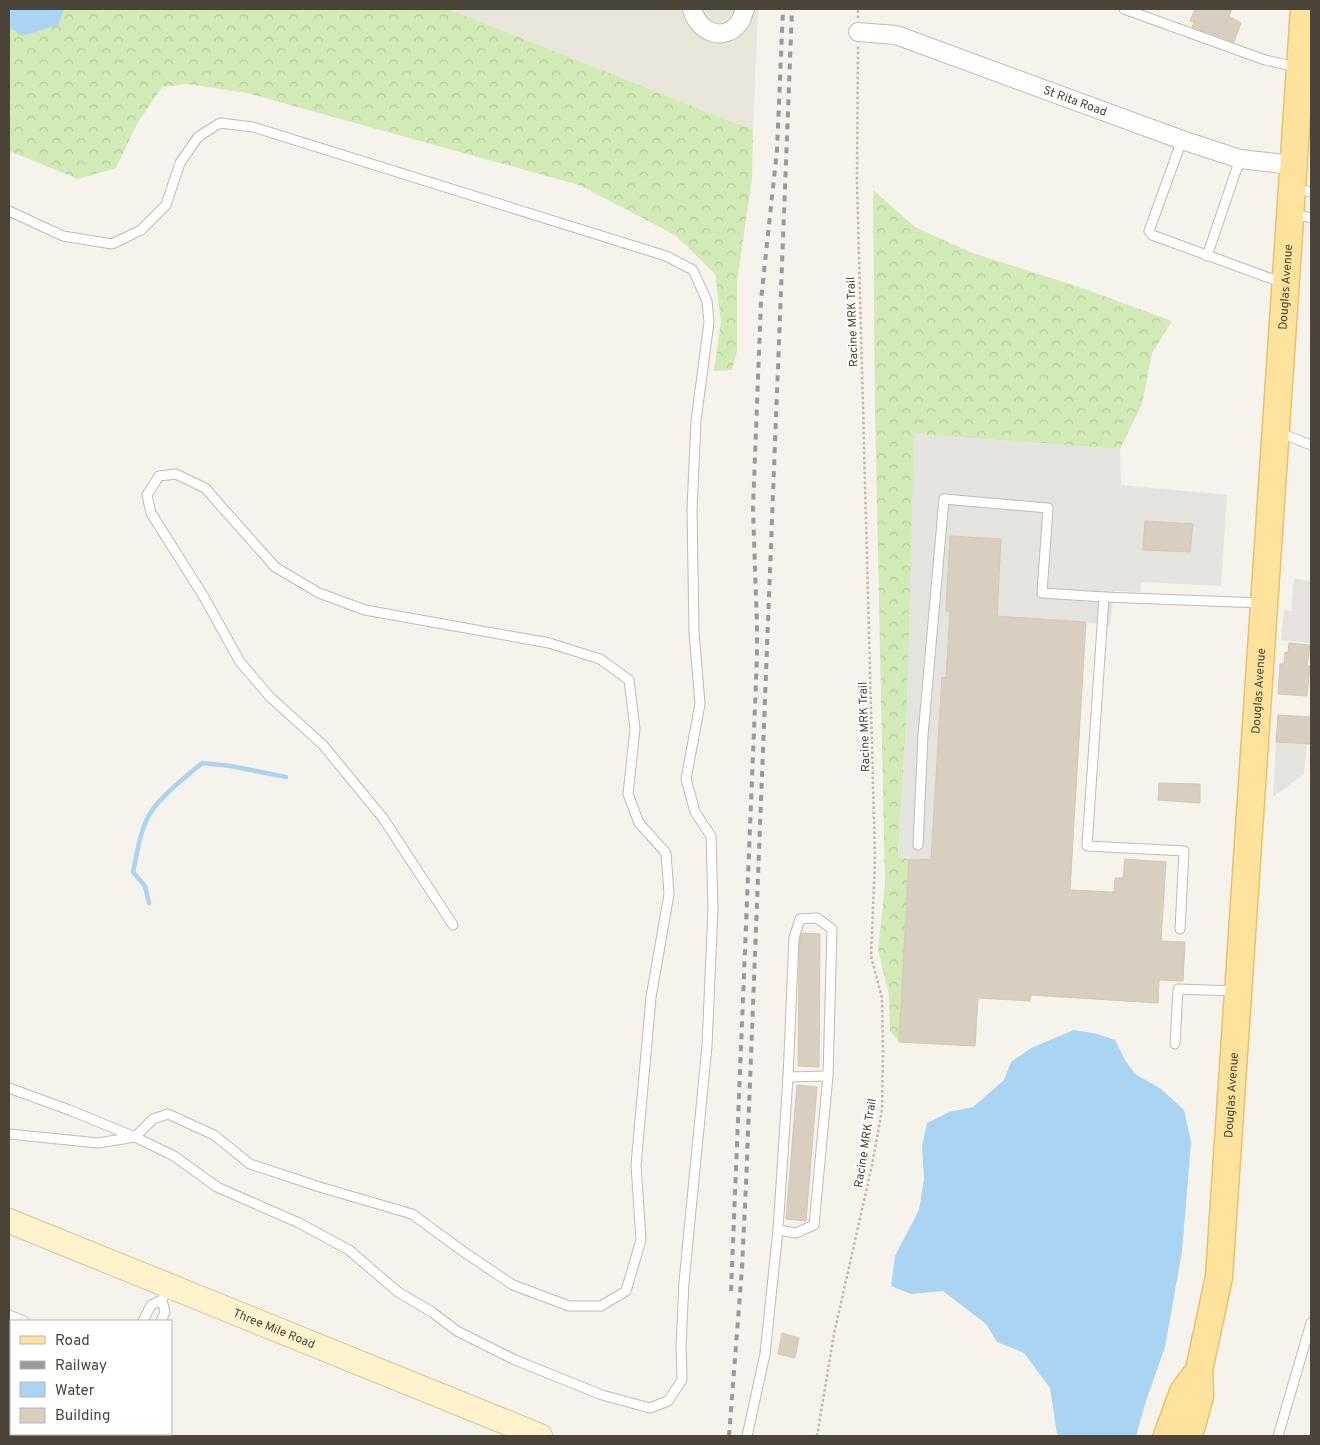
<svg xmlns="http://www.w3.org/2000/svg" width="1320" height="1445" viewBox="0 0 1320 1445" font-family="Overpass,sans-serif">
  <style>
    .residential { fill: #eae5da }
    .forest { fill: url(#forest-crowns) }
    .parking { fill: #e5e3e0; fill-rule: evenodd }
    .water { fill: #a9d4f2 }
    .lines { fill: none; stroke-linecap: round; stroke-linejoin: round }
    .stream { stroke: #a9d4f2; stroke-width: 4.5 }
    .building { fill: #d8cfc1; stroke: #d3c7b4 }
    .lane-casing { stroke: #c2bbae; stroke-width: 11 }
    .street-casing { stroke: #c2bbae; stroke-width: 20 }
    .secondary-casing { stroke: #d6c79b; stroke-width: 26 }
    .primary-casing { stroke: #e6c16a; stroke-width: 29 }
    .path { stroke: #c4b79f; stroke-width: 2.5; stroke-dasharray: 2.5 2.5; stroke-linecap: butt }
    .lane { stroke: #fff; stroke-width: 9 }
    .street { stroke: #fff; stroke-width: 18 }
    .secondary { stroke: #fff3cd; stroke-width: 24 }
    .primary { stroke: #ffe39c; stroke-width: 26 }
    .rail { stroke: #9a9a9a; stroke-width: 4; stroke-dasharray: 6 6; stroke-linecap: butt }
    .labels { text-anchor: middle; stroke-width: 4; stroke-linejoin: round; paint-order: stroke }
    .street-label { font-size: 12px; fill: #4b4439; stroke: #fff }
  </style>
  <defs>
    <pattern id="forest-crowns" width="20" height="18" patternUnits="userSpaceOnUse" patternTransform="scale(1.25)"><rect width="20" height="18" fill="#d2eab5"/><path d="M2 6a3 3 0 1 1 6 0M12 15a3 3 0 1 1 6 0" fill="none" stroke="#b6ca9c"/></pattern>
  </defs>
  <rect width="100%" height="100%" fill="#f6f3ec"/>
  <polygon class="residential" points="448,9 758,9 753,130"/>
  <g class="forest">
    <polygon points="9,9 448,9 753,130 752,178 737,282 737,351 732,370 714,371 721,321 715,274 675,235 579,185 247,93 187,84 162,87 137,124 116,168 78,179 9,151"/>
    <polygon points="873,190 915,227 970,252 1082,288 1172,321 1152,353 1142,404 1120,449 915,434 907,709 898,857 909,859 899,1042 890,1031 889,995 878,950 885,885 875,414"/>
  </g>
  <g class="parking">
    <path d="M 914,434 L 1120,449 L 1121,485 L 1227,495 L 1221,586 L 1141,582 L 1141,592 L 1114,591 L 1110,625 L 1086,622 L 997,616 L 1001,539 L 951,536 L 946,611 L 950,611 L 946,678 L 942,678 L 931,860 L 898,857 L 907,709 ZM 1145,521 L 1192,524 L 1190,552 L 1143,549 Z"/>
    <polygon points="1294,579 1311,581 1311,643 1281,640 1284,610 1291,611"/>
    <polygon points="1276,742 1307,744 1304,774 1273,797"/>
  </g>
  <g class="water">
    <polygon points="9,9 64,9 58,25 22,36 9,27"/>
    <polygon points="1074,1030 1098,1034 1115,1040 1125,1060 1135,1074 1161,1089 1184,1110 1191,1142 1182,1251 1165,1347 1146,1401 1136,1436 1061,1436 1057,1434 1050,1388 1024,1353 997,1342 986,1324 943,1291 911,1294 891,1286 895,1256 919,1210 924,1179 922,1146 927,1123 949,1112 973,1107 1004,1080 1011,1062 1031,1048"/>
  </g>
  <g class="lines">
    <path class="stream" d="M 149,903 L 145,886 L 133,872 C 137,854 139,835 147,819 C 156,799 185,778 202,763 L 231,766 L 286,777"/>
  </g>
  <g class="building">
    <polygon points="1195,9 1232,9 1229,16 1241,23 1234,42 1192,27 1194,22 1190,21"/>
    <polygon points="1145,521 1193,524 1190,552 1143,550"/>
    <polygon points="950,536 1001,539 997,616 1086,622 1070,890 1114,892 1115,878 1123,878 1125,859 1166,862 1161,941 1185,942 1183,981 1159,980 1158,1003 1031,995 1030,1001 978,998 975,1046 899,1042 909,859 931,860 942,677 946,678 950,611 946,611"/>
    <polygon points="1289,643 1310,645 1307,666 1310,666 1307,696 1278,694 1280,664 1284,664 1285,652 1288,653"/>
    <polygon points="1278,715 1311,717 1311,744 1276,742"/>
    <polygon points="1159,783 1200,784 1200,803 1158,800"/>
    <polygon points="802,933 820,934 819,1067 798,1066 799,964 800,939"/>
    <polygon points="797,1085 817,1087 806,1221 786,1219"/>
    <polygon points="782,1333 799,1338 795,1358 778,1354"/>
  </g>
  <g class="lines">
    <defs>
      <g id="lane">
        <polyline points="1124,9 1265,60 1297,67"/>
        <polyline points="1182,140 1149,231 1152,235 1283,283"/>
        <polyline points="1294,188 1311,192"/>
        <polyline points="9,211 63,236 112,244 141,230 166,205 180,163 198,137 220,123 253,127 666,256 693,270 707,301 709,322 696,421 692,509 694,632 700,704 686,779 695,812 711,836 713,908 707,1046 684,1282 681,1346 682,1380 668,1401 650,1408 602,1395 515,1360 457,1331 432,1312 398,1292 349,1250 299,1223 217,1187 174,1156 135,1137 72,1111 9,1088"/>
        <polyline points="1292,213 1311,218"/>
        <polyline points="1207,256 1240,159"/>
        <polyline points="1278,432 1311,445"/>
        <polyline points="918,845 923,735 944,499 1048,508 1042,593 1104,597"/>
        <polygon points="817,918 832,929 828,1076 814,1225 796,1233 778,1230 788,1077 794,938 800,919"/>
        <polyline points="1180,929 1184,851 1087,846 1104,597 1262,603"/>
        <polyline points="1175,1044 1178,989 1235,991"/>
        <polyline points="788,1077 828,1076"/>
        <polyline points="9,1134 98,1143 135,1137 153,1119 168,1114 214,1135 250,1164 323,1188 412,1214 464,1252 513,1285 569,1306 601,1306 626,1291 641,1240 636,1165 651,997 669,894 666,853 639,823 628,794 635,729 629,680 600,659 549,643 365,610 319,593 275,567 205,488 176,474 159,476 147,495 151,513 204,597 240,662 270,697 323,745 383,818 453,925"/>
        <polyline points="9,1315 24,1321"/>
        <polyline points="143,1321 151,1305 162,1300"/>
        <polyline points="161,1321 165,1312 162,1300 168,1286"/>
        <polyline points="25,1434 26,1436"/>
        <polyline points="9,1436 11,1431"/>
        <polyline points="747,1436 765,1354 778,1230"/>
        <polyline points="1278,1436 1311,1323"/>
      </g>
      <g id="street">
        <path d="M 692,9 C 698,33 726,44 741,20 C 743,17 743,12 745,9"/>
        <path id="s1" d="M 858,32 L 896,35 L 1182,140 L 1240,159 L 1293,165"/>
      </g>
      <g id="secondary">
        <path id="s2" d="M 9,1221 L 540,1436"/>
      </g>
      <g id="primary">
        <polyline points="1167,1436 1183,1392 1197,1373"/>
        <path id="s3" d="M 1189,1436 L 1200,1396 L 1199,1370 L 1219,1277 L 1304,9"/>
      </g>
    </defs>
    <use href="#lane" class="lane-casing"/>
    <use href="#street" class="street-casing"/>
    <use href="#secondary" class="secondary-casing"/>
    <use href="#primary" class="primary-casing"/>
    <g class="path">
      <polyline points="858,18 858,9"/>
      <polyline points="817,1436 834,1334 872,1165 882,1110 883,1049 882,998 871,956 875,860 857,180 858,46"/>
    </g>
    <use href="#lane" class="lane"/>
    <use href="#street" class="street"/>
    <use href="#secondary" class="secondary"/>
    <use href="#primary" class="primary"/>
    <g class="rail">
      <polyline points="731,1291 757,657 757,626 753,509 761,300 777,150 783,9"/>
      <polyline points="729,1436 742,1268 746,1184 792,9"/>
    </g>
  </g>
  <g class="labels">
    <g class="street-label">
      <text dy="4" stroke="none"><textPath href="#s1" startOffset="229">St Rita Road</textPath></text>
      <text dy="4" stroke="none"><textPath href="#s3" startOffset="1155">Douglas Avenue</textPath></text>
      <text transform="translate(852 322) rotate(-92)" y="4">Racine MRK Trail</text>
      <text dy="4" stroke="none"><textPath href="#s3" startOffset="750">Douglas Avenue</textPath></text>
      <text transform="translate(864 727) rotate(-92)" y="4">Racine MRK Trail</text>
      <text dy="4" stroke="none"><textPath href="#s3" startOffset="345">Douglas Avenue</textPath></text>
      <text transform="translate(865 1143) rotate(-81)" y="4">Racine MRK Trail</text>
      <text dy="4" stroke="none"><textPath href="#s2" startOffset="286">Three Mile Road</textPath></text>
    </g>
  </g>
  <rect width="1320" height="1445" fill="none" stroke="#4b4439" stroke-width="20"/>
  <rect x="10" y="1320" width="162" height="115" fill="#ffffff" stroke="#b7b4b0"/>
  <rect x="20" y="1336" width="25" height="8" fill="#ffe39c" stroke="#b7b4b0"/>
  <text x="55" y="1345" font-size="15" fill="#4b4439">Road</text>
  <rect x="20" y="1361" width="25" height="8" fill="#9a9a9a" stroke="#b7b4b0"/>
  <text x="55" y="1370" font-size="15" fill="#4b4439">Railway</text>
  <rect x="20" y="1382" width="25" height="15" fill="#a9d4f2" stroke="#b7b4b0"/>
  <text x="55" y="1395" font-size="15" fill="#4b4439">Water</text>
  <rect x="20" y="1408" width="25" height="15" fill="#d8cfc1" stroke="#b7b4b0"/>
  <text x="55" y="1420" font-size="15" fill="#4b4439">Building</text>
</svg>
